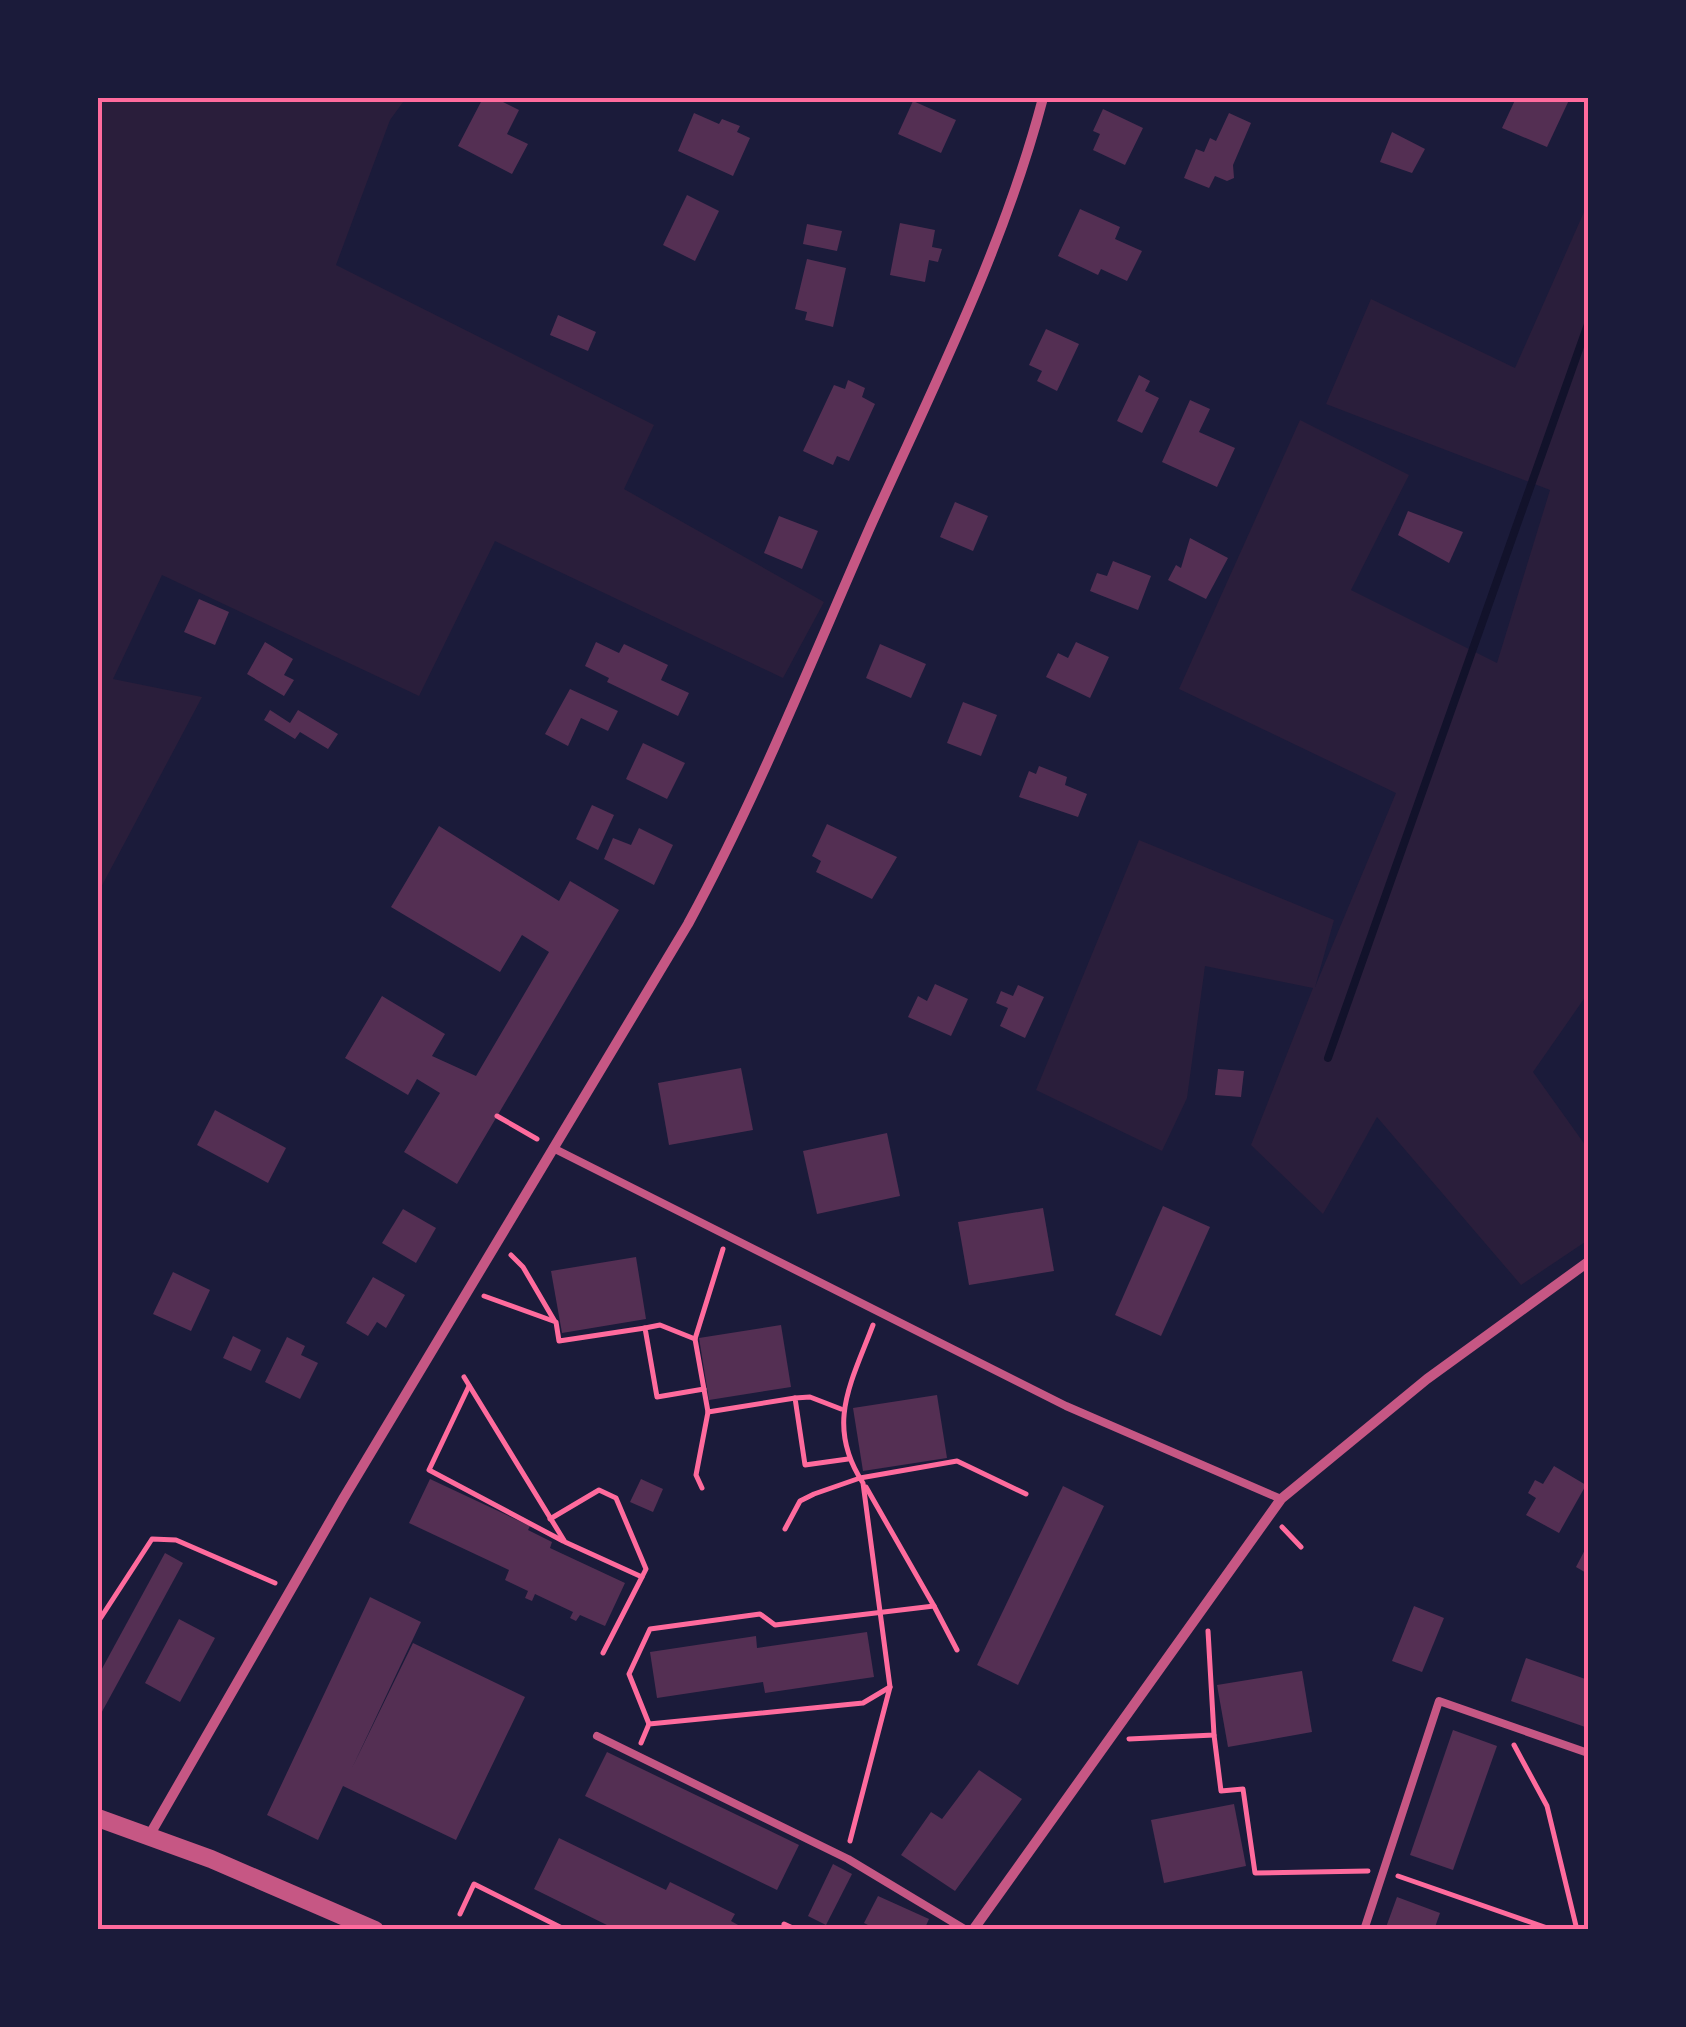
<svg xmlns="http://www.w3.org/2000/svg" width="1686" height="2027" viewBox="0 0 1686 2027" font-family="'Open Sans',sans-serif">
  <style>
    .green { fill: #2a1e3b }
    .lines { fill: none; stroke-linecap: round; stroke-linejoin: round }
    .stream { stroke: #12122b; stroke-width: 8 }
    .building { fill: #542f53 }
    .path { stroke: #ff6b9d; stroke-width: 5 }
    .service { stroke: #c65784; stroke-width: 8 }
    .minor { stroke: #c65784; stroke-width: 10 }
    .tertiary { stroke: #c65784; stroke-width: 18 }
    .neatline { fill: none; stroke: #ff6b9d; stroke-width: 4 }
  </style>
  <rect width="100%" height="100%" fill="#1b1b3a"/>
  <g class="green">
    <polygon points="98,98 406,98 390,120 336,265 654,425 624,489 824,602 783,678 495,541 419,696 162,575 113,679 202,697 98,893"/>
    <polygon points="1588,203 1588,993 1533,1072 1588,1149 1588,1240 1521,1285 1377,1117 1323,1214 1251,1145 1313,988 1205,966 1187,1098 1162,1151 1036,1090 1139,840 1334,920 1315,987 1396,793 1179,689 1300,420 1409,475 1351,590 1497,663 1550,490 1326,404 1371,299 1515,368"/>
  </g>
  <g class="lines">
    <polyline class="stream" points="1328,1058 1588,324"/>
  </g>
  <g class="building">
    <polygon points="483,98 495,98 519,110 507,134 528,144 512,174 458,146"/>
    <polygon points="1516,98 1570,98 1547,147 1502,128"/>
    <polygon points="913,101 956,120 941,153 898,134"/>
    <polygon points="1103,109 1143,128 1125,165 1093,150 1100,134 1093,131"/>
    <polygon points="694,113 719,124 722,119 740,126 737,132 750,138 733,176 678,151"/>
    <polygon points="1229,113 1251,123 1233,165 1234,178 1227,181 1215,176 1209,188 1184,178 1196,149 1204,152 1210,138 1216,141"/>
    <polygon points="1392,132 1425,149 1412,173 1380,162"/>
    <polygon points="687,195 719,211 695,261 663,245"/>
    <polygon points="1080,209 1120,227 1115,239 1142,251 1127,281 1101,269 1098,275 1058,256"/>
    <polygon points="900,223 935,230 932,247 942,249 938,262 929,260 925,282 890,275"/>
    <polygon points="807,224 842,231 837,251 803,244"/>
    <polygon points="807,259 846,268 833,327 805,320 807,312 795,309"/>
    <polygon points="558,315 596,332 588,351 550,335"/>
    <polygon points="1046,329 1079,344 1057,391 1037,381 1042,371 1029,365"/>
    <polygon points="1139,375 1150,381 1145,391 1159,398 1142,433 1117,421"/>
    <polygon points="848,380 865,388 862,397 875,404 849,461 837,456 833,465 803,451 834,385 845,389"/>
    <polygon points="1190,400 1210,409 1199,432 1235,448 1217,487 1162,462"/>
    <polygon points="955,502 988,516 973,551 940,537"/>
    <polygon points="1408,511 1463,532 1449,563 1398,535"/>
    <polygon points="779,516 818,531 802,569 764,553"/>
    <polygon points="1190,538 1228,558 1206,599 1168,580 1176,565 1181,568"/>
    <polygon points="1113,561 1151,576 1138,610 1090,591 1097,573 1107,576"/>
    <polygon points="199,599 229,612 215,645 184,632"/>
    <polygon points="265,642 293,659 284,675 294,680 284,696 247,674"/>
    <polygon points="596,642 619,653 624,644 668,665 661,680 689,693 678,716 607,682 609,678 585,666"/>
    <polygon points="1076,642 1109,657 1090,698 1046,677 1058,653 1068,658"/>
    <polygon points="880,644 926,664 911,698 866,678"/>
    <polygon points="570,689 618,711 608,731 581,718 568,746 545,734"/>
    <polygon points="963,702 997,715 981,756 947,743"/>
    <polygon points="270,710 290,723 298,710 338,734 328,749 300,732 295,739 264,720"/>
    <polygon points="643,743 685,763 667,799 626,779"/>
    <polygon points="1039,766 1067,777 1065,785 1087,794 1078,817 1019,797 1029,771 1036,774"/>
    <polygon points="592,805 614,815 598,850 576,839"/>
    <polygon points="827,824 897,857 872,899 816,872 821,861 812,856"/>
    <polygon points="439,826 559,901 570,881 619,910 457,1184 404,1152 440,1093 417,1079 408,1095 345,1058 382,996 445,1034 432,1056 476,1076 549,952 522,935 500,972 391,907"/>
    <polygon points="639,828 673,845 654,885 604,859 613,838 631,845"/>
    <polygon points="935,984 968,999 951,1036 908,1017 918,996 927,1001"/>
    <polygon points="1018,985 1044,997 1025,1038 1000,1026 1008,1008 996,1003 1001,991 1013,996"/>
    <polygon points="741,1068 753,1130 669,1145 658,1083"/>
    <polygon points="1218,1069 1244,1071 1241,1097 1215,1095"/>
    <polygon points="215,1110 286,1148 268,1183 197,1145"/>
    <polygon points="887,1133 900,1196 817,1214 803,1151"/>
    <polygon points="1163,1206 1210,1227 1161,1336 1115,1315"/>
    <polygon points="1043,1208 1054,1271 969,1285 958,1222"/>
    <polygon points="403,1209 436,1228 416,1263 382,1243"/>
    <polygon points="636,1257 646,1319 562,1333 551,1271"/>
    <polygon points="173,1272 210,1290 191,1331 153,1314"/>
    <polygon points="373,1277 405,1295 386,1328 377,1322 368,1336 346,1323"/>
    <polygon points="781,1325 791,1387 709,1400 699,1338"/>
    <polygon points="233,1336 261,1350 251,1371 223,1358"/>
    <polygon points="287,1337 305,1346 301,1355 318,1363 300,1399 265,1382"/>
    <polygon points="937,1395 947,1458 863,1471 853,1408"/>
    <polygon points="1554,1466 1586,1485 1559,1533 1526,1515 1536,1498 1528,1493 1535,1480 1543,1484"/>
    <polygon points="430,1479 530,1526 528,1530 552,1542 550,1548 625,1583 605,1626 580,1615 576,1621 570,1618 573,1612 535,1594 532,1601 525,1598 528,1591 505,1580 509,1570 409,1523"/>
    <polygon points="641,1479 663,1489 653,1512 630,1502"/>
    <polygon points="1063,1486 1104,1506 1018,1685 977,1665"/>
    <polygon points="1588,1544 1588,1574 1576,1567"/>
    <polygon points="165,1553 183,1563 98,1719 98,1676"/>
    <polygon points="370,1597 421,1622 352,1768 413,1643 525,1697 456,1840 343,1786 318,1840 267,1815"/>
    <polygon points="1414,1606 1444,1618 1422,1672 1392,1661"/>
    <polygon points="179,1619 215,1638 180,1702 145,1683"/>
    <polygon points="867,1632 874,1677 765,1693 763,1682 657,1698 650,1652 756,1636 757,1648"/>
    <polygon points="1526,1658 1588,1680 1588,1728 1511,1701"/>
    <polygon points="1302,1671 1312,1732 1228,1747 1217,1685"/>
    <polygon points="1453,1730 1497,1746 1453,1870 1410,1855"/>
    <polygon points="607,1752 799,1845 777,1890 585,1796"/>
    <polygon points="979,1770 1022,1799 955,1891 901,1855 931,1812 942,1819"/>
    <polygon points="1234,1804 1246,1866 1164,1883 1151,1820"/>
    <polygon points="559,1838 666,1890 670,1882 735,1914 731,1921 747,1930 617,1930 534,1889"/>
    <polygon points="833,1864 852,1874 826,1925 808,1916"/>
    <polygon points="878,1896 929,1919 924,1930 878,1930 864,1923"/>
    <polygon points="1397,1897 1440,1913 1434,1930 1385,1930"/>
  </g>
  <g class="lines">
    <g class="path">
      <polyline points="497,1116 537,1139"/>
      <polyline points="723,1249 695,1339 708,1412 795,1398"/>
      <polyline points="511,1255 523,1267 554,1320"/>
      <polyline points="484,1296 556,1322 559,1341 645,1328"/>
      <polyline points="695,1339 660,1325 645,1328 657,1397 704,1389"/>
      <polyline points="464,1377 565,1542 642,1577 603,1653"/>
      <polyline points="469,1386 429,1470 563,1541"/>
      <polyline points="841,1409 810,1397 795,1398 805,1465 848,1459"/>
      <polyline points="866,1487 934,1606"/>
      <polyline points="702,1488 696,1475 708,1412"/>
      <polyline points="550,1519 599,1490 616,1498 646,1569 642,1577"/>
      <polyline points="1282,1527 1301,1547"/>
      <polyline points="785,1529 800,1501 814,1494 860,1478 957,1461 1026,1494"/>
      <polyline points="98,1622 152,1539 176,1540 275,1583"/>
      <polyline points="649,1724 629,1674 650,1629 760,1614 775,1625 934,1606 957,1650"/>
      <polyline points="1214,1735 1221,1791 1243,1789 1255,1873 1368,1871"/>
      <polyline points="1129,1739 1214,1735 1208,1631"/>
      <polyline points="641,1743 649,1724 863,1703 890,1687"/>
      <polyline points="1514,1745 1547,1806 1577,1930"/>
      <path d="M 850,1841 L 890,1687 L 863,1483 C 825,1425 851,1383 873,1325"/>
      <polyline points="1398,1876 1553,1930"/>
      <polyline points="460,1914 474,1884 566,1930"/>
      <polyline points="784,1924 797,1930"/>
    </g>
    <g class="service">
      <polyline points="553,1148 1066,1406 1281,1499"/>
      <polyline points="597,1736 848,1859 966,1930"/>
      <polyline points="1364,1930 1439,1701 1588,1753"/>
    </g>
    <g class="minor">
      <path d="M 149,1836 L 343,1499 L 688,924 C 758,795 812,659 871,525 C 934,385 1004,247 1043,98"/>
      <polyline points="973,1930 1281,1499 1427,1379 1588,1262"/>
    </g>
    <polyline class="tertiary" points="98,1818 211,1859 375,1930"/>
  </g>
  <rect width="1686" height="2027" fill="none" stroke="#1b1b3a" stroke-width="200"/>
  <rect x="100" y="100" width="1486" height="1827" class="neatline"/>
</svg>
